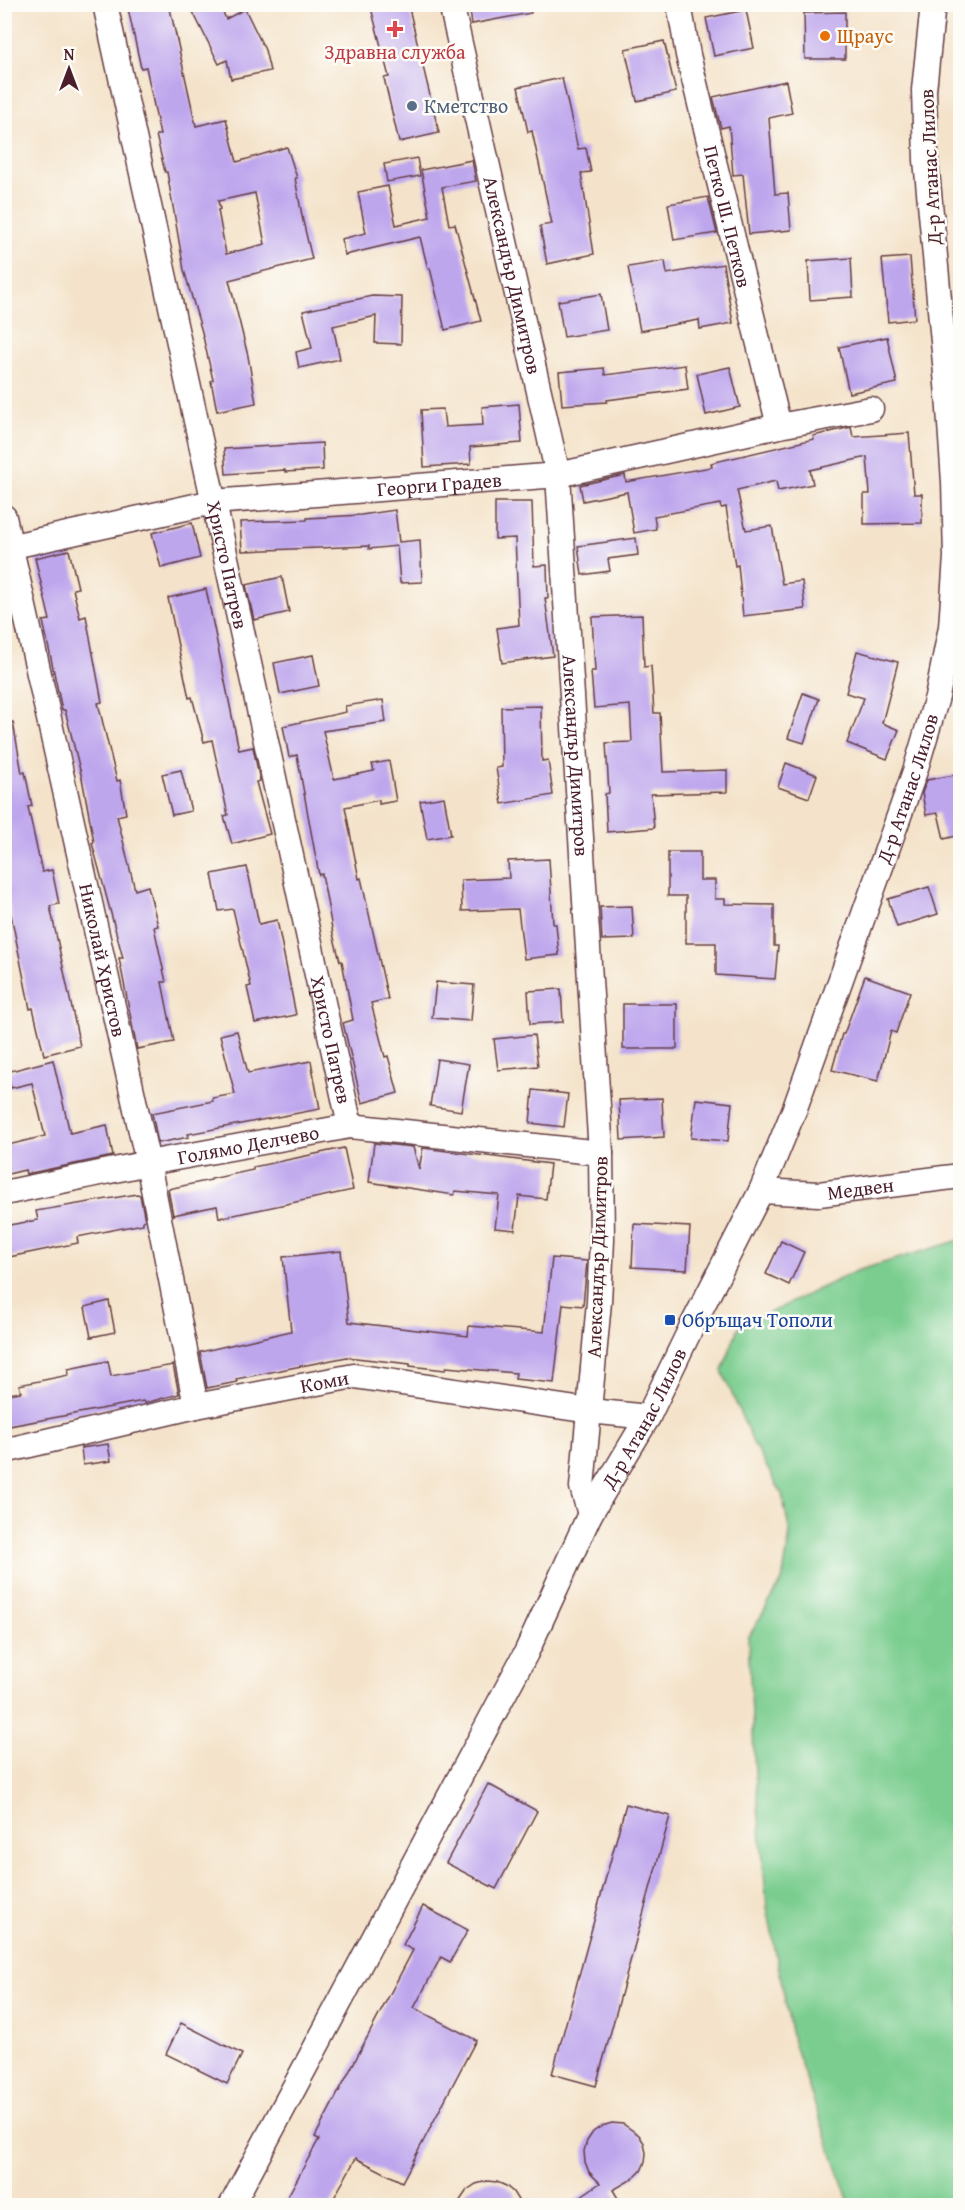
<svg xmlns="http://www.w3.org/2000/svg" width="965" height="2210" viewBox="0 0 965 2210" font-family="'Gentium Book Plus',serif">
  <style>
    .green { fill: #7acd8f; stroke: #62765d; stroke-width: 1.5 }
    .building { fill: #bea6ed; fill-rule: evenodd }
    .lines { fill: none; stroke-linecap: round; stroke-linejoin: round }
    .minor-casing { stroke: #643c43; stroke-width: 27 }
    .minor { stroke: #fff; stroke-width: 24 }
    .health-dot { fill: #e0444e; stroke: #fdfcf7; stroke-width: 2 }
    .food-dot { fill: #e8710a; stroke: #fdfcf7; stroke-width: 2 }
    .service-dot { fill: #5c6f8a; stroke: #fdfcf7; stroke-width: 2 }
    .transit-dot { fill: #1a4fb4; stroke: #fdfcf7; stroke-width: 2 }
    .labels { text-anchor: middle; stroke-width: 5; stroke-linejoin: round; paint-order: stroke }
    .food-label { font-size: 20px; fill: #c56008; stroke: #fdfcf7; text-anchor: start }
    .health-label { font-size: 20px; fill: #be3a42; stroke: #fdfcf7 }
    .service-label { font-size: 20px; fill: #4e5e75; stroke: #fdfcf7; text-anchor: start }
    .street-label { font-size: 20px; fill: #4a1f2b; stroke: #fdfcf7 }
    .transit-label { font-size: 20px; fill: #164399; stroke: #fdfcf7; text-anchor: start }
  </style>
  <rect width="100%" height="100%" fill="#fdfcf7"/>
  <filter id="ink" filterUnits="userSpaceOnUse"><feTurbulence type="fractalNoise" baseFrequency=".0167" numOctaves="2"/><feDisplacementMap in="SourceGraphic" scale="12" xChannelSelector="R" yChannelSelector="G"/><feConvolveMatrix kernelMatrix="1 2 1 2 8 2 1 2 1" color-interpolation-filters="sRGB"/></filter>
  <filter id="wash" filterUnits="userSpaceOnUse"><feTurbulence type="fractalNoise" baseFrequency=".008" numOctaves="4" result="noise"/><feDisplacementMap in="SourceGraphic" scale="24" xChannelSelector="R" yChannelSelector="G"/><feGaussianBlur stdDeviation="1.35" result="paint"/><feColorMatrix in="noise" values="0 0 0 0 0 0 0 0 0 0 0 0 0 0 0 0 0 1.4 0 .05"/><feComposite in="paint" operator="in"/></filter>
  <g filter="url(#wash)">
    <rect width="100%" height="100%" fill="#f4e3ca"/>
    <polygon class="green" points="960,1240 960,2205 850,2205 793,2042 767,1907 755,1772 748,1638 782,1581 790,1534 782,1494 754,1445 722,1371 738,1328 856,1271"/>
    <g id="blocks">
      <g class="building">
        <path d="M 127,4 L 169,4 L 196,126 L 226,119 L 237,162 L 287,147 L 297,178 L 295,178 L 303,221 L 312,259 L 229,280 L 248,356 L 256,403 L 217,411 L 211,381 L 213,380 L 202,332 L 184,270 L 167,172 L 165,172 L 156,135 L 160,135 L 146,67 L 141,68 ZM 255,193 L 265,244 L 226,254 L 218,210 L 220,209 L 218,201 Z"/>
        <polygon points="189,4 219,4 226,19 245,9 265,50 270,71 231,79 227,60 219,64"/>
        <polygon points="370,4 408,4 439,133 399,142 384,78 389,77"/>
        <polygon points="469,4 530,4 531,13 472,24"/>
        <polygon points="746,10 754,48 714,56 706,18"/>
        <polygon points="845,12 845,59 805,59 804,13"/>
        <polygon points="664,41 676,92 637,101 625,49"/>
        <polygon points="562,78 578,149 586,148 591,172 581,173 594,254 547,264 540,226 552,224 532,131 528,132 518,87"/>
        <polygon points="786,81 792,113 769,118 775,194 788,193 791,230 749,234 743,174 733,175 729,126 721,128 713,97"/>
        <polygon points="417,158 420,176 387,182 384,164"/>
        <polygon points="472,160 476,181 442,187 449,225 455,224 481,321 445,330 430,268 428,269 420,237 345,255 341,239 366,233 358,192 388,186 396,225 430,217 421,170"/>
        <polygon points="708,197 717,233 674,240 668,204"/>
        <polygon points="910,257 915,319 888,322 882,259"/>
        <polygon points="851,258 853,297 810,300 808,261"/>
        <polygon points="665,261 667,274 723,264 733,323 700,329 699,320 640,331 628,267"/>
        <polygon points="601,294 607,330 564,337 558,301"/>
        <polygon points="372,296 402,297 401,344 375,343 376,316 333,326 340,359 299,368 296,352 312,348 303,311"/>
        <polygon points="887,337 897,383 849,393 839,347"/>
        <polygon points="685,365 688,389 607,400 607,402 562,405 559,372 604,368 605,375"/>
        <polygon points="730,367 740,407 706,415 697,374"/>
        <polygon points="519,404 522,443 470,447 471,464 424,467 421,410 443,409 445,427 483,425 482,407"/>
        <polygon points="851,427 853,437 909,433 914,494 922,494 922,523 864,524 864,494 870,494 867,457 810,470 813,484 778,491 776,481 737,490 746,530 772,526 782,584 802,581 805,609 743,616 738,565 735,566 726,507 721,508 720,504 654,516 656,529 634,533 627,492 583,501 580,485 625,475 626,482 712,467 711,463 814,439 813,436"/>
        <polygon points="322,443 323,470 285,472 285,470 226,474 224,449"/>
        <polygon points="495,502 532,502 534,566 547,565 548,598 545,598 553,656 502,663 497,628 519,625 515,538 495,539"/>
        <polygon points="395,510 399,542 420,540 422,582 400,583 397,546 369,549 369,546 242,551 240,522 307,520 307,518 361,515"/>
        <polygon points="192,523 200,558 161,568 152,533"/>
        <polygon points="636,538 638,555 608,559 610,571 582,575 578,546"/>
        <polygon points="69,550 78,588 73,589 80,618 86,616 102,702 98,703 117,781 120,780 126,814 117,816 135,890 148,886 158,926 154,927 166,982 162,982 174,1042 137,1049 119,958 123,958 92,843 94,842 82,778 65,710 62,710 43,621 50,620 35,558"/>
        <polygon points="282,577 289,612 254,620 246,585"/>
        <polygon points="206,589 239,750 253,747 260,781 256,782 270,834 232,844 224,816 228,815 212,740 204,742 192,697 189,698 168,598"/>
        <polygon points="642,615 644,667 651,666 654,713 660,713 663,772 727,770 727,792 651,794 654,828 607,832 605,794 609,793 606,743 632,742 630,705 594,708 591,671 595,671 592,617"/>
        <polygon points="857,651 898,662 882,723 899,730 887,759 847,743 864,698 846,693"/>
        <polygon points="313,655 319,686 280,694 274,663"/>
        <polygon points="803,693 819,699 804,743 788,738"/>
        <polygon points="383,700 386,722 323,731 334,779 374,771 372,764 389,761 396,801 379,804 379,800 345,807 359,879 361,878 388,999 371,1003 385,1057 388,1056 398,1093 362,1103 343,1023 353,1020 342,961 340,961 333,934 322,874 319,875 297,755 289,757 283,726 346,712 345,706"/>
        <polygon points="541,706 542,761 548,760 553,795 502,804 496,768 502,767 501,707"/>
        <polygon points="4,722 13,722 22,773 25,772 32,806 28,807 42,872 52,870 59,904 50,906 80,1046 44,1055 33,1008 30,1009 4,880"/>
        <polygon points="786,763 817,775 809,798 778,787"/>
        <polygon points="181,770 191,811 172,815 162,774"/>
        <polygon points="960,774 960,835 944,839 938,813 926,815 922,793 927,780"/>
        <polygon points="444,797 451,835 427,839 420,801"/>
        <polygon points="668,852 700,852 700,880 715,880 715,899 725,899 725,904 774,905 774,946 778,946 775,979 716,975 716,943 686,943 686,896 668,896"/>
        <polygon points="549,859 553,924 556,924 559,955 524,959 518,909 462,911 461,880 509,878 508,861"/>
        <polygon points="247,867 259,924 277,920 296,1015 255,1023 247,987 251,986 233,909 219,911 212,874"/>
        <polygon points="929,887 938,914 897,927 888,899"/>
        <polygon points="632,906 634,939 602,940 600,907"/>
        <polygon points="865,976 910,992 896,1033 891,1031 878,1081 832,1070 842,1034 844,1034"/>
        <polygon points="436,982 474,985 471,1021 432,1018"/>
        <polygon points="561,989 563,1022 530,1024 528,991"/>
        <rect x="623" y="1004" width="54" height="45"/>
        <polygon points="237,1031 248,1073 311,1061 320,1109 188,1134 189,1137 158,1143 152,1113 213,1101 212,1098 235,1094 220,1035"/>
        <polygon points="534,1035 538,1066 498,1070 494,1039"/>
        <polygon points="437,1059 469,1064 461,1111 430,1106"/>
        <polygon points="53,1060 70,1133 107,1125 113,1156 26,1174 25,1170 4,1175 4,1146 45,1136 32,1083 11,1088 7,1072"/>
        <polygon points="533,1090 568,1094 564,1127 530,1123"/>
        <polygon points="662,1098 664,1137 621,1140 619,1100"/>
        <polygon points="696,1099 732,1103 728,1141 691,1138"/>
        <polygon points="374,1143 413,1147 419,1169 423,1148 550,1164 546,1199 519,1196 515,1230 495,1228 499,1195 455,1191 454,1195 369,1182"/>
        <polygon points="344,1148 353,1190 219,1218 217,1206 173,1215 168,1189 211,1180 211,1179 253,1170 253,1167"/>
        <polygon points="137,1194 140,1195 145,1220 143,1221 143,1224 77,1237 78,1243 4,1258 4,1226 38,1220 36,1211"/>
        <polygon points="634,1224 690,1227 687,1270 632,1267"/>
        <polygon points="781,1241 804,1252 789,1285 766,1274"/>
        <polygon points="341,1251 349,1322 468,1336 469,1326 544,1332 552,1258 587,1261 583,1306 563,1304 554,1383 515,1379 516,1373 446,1367 445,1370 410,1366 410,1364 347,1357 236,1379 237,1382 207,1388 200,1352 291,1331 283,1257"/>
        <polygon points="109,1301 115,1332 91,1337 85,1307"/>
        <polygon points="108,1361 111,1376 173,1365 179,1394 145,1403 143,1401 4,1427 4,1395 21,1392 19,1385 69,1375 68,1369"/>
        <polygon points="108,1444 111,1461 83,1465 81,1448"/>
        <polygon points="488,1784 537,1811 496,1889 446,1863"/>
        <polygon points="626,1804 670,1816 596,2086 552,2074"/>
        <polygon points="423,1906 468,1930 450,1962 441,1957 414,2008 476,2040 402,2182 356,2158 330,2205 283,2205 319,2139 315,2137 413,1950 403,1945"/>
        <polygon points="181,2023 242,2054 227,2084 166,2054"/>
        <polygon points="612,2123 623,2124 639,2135 644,2143 646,2153 645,2162 641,2171 634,2178 613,2190 622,2205 568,2205 600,2183 589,2172 585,2162 584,2151 587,2141 593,2132 602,2126"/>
        <polygon points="487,2181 497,2182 506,2186 513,2192 521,2205 457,2205 467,2190 476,2184"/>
      </g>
    </g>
  </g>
  <g filter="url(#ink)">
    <use href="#blocks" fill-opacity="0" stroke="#643c43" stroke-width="1.5"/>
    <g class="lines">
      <defs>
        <g id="minor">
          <path id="s1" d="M 105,4 L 350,1126"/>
          <path id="s2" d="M 451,4 L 558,475 L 601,1153 L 602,1240 L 599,1302 L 582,1487 L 590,1514"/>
          <path id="s3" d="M 679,4 L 688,55 L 779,426"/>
          <path id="s4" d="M 4,517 L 148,1163 L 196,1406"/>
          <path id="s5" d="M 4,548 L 213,502 L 558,475 L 779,426 L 871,409"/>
          <path id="s6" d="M 761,1191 L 819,1194 L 960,1176"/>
          <path id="s7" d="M 4,1193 L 148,1163 L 350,1126 L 601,1153"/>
          <path id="s8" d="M 4,1451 L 196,1406 L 354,1376 L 590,1411 L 648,1417"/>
          <path id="s9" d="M 231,2206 L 526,1653 L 590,1514 L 648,1417 L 691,1328 L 761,1191 L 795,1108 L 915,771 L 937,697 L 951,627 L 956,557 L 954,482 L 948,395 L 926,160 L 924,90 L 933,4"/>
        </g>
      </defs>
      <use href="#minor" class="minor-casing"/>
      <use href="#minor" class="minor"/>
    </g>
  </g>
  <path class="health-dot" d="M392 20h6v6h6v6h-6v6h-6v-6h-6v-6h6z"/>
  <circle class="food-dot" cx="825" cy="36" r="6"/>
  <circle class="service-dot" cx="412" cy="106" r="6"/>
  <rect class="transit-dot" x="664" y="1314" width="12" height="12" rx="3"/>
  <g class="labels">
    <g class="food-label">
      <text x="837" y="43">Щраус</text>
    </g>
    <g class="health-label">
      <text x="395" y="59">Здравна служба</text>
    </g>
    <g class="service-label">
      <text x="424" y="113">Кметство</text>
    </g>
    <g class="street-label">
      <text transform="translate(930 167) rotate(-93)" y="7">Д-р Атанас Лилов</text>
      <text dy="7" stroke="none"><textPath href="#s3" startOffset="218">Петко Ш. Петков</textPath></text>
      <text dy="7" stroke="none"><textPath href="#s2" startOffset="278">Александър Димитров</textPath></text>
      <text dy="7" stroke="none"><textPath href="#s5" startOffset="441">Георги Градев</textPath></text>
      <text dy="7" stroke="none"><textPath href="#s1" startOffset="574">Христо Патрев</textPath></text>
      <text dy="7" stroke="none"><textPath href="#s2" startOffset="764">Александър Димитров</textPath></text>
      <text dy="7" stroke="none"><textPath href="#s9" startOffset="1574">Д-р Атанас Лилов</textPath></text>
      <text dy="7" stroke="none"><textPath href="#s4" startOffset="454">Николай Христов</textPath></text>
      <text dy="7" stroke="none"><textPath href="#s1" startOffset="1060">Христо Патрев</textPath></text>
      <text dy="7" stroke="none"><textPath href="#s7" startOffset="249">Голямо Делчево</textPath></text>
      <text dy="7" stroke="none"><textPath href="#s6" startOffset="100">Медвен</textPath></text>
      <text transform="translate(597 1257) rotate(-88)" y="7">Александър Димитров</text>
      <text dy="7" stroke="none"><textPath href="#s8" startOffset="328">Коми</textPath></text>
      <text dy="7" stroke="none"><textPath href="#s9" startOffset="890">Д-р Атанас Лилов</textPath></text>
    </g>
    <g class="transit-label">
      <text x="682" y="1327">Обръщач Тополи</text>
    </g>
  </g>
  <rect width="965" height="2210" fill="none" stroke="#fdfcf7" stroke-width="24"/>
  <g transform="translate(69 69)" stroke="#fdfcf7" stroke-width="4.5" paint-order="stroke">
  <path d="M0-4.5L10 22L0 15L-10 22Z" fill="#4a1f2b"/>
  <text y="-9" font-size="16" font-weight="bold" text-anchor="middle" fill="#4a1f2b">N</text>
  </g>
</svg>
